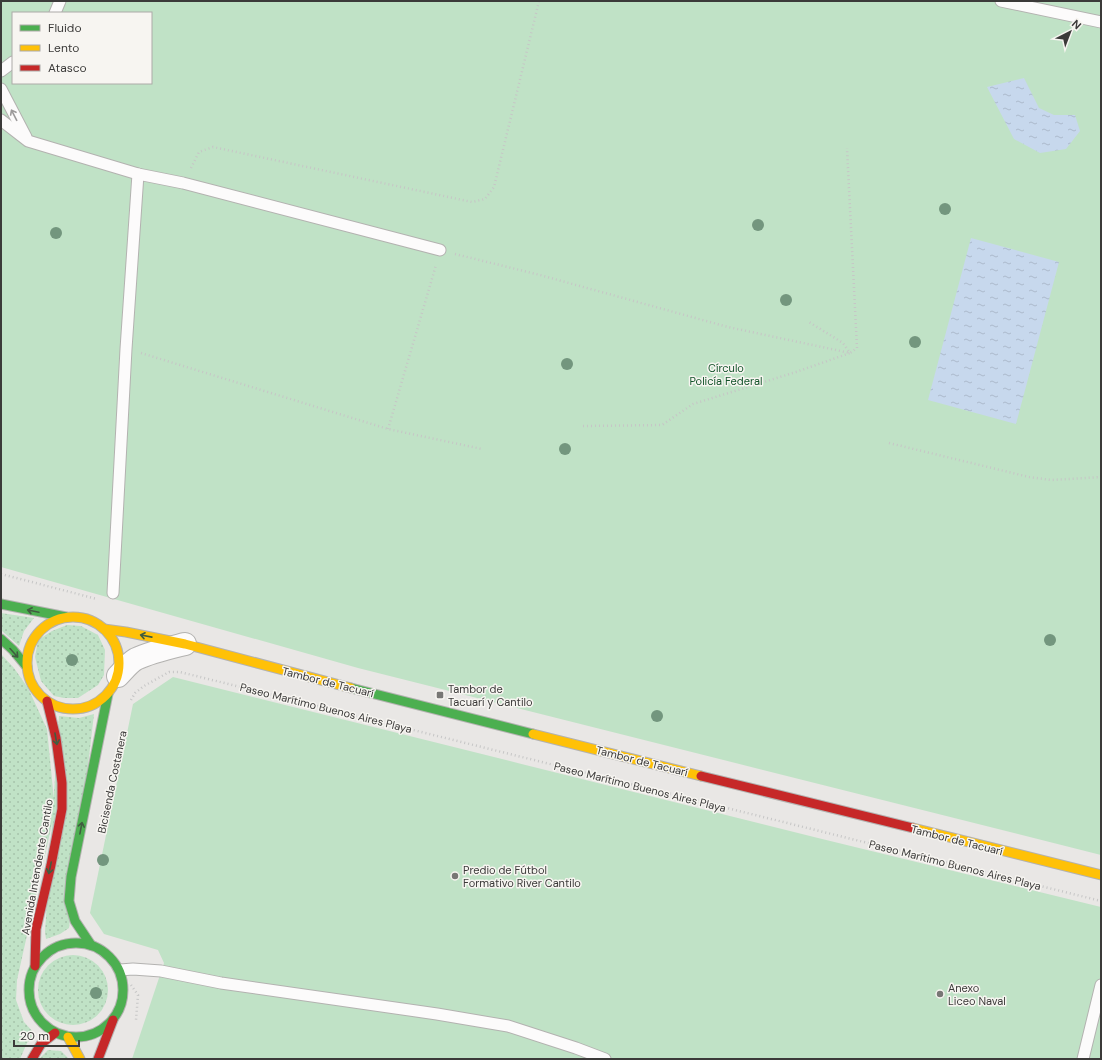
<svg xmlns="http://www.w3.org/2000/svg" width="1102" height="1060" viewBox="0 0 1102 1060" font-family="'DM Sans',sans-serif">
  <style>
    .grass { fill: url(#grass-dots) }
    .green { fill: #c0e2c6; fill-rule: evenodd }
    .water { fill: url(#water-ripples) }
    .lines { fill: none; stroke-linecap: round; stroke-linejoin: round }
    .lane-casing { stroke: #b3b2b0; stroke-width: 13 }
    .street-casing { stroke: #b3b2b0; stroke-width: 24 }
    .fast-casing { stroke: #b3b2b0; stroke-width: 11 }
    .slow-casing { stroke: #b3b2b0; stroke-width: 11 }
    .jam-casing { stroke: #b3b2b0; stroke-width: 11 }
    .path { stroke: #c6c6c6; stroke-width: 2.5; stroke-dasharray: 1 3; stroke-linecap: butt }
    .lane { stroke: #fcfbfb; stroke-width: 11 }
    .street { stroke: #fcfbfb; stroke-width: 22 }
    .fast { stroke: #4caf50; stroke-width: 9 }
    .slow { stroke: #ffc107; stroke-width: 9 }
    .jam { stroke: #c62828; stroke-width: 9 }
    .tree { fill: #73967e }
    .oneway { stroke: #9c9a9a }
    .oneway2 { stroke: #405d40 }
    .poi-dot { fill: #787775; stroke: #f7f5f1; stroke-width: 1.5 }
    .labels { text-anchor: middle; stroke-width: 3; stroke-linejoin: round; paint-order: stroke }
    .park-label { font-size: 11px; fill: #125329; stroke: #f7f5f1 }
    .street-label { font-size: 11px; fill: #3b3a39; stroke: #f7f5f1 }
    .poi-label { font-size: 11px; fill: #3b3a39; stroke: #f7f5f1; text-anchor: start }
  </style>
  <defs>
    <pattern id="grass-dots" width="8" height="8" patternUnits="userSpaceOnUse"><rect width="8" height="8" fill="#c0e2c6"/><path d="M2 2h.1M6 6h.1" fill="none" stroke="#a6c3ab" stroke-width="1.8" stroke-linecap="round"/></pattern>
    <pattern id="water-ripples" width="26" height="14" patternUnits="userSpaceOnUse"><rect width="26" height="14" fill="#c7d8ed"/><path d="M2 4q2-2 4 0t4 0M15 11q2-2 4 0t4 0" fill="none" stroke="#acbacc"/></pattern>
  </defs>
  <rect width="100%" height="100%" fill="#e9e7e5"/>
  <g class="grass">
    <polygon points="1,613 34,618 24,631 19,646 1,630"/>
    <polygon points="67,625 81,626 98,635 105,650 104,675 98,685 78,698 64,698 54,696 41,681 35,657 38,640 52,631"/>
    <polygon points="1,654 14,668 28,688 47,729 55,810 17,980 16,1000 24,1022 35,1034 27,1043 20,1059 1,1059 2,976"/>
    <polygon points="94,714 69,928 60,934 46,939 45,932 59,716 79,718"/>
    <circle cx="73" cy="990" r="35"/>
    <polygon points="48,1050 61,1051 69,1059 39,1059"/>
  </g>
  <g class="green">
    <path d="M 1,1 L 1101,1 L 1101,855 L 358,668 L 1,567 ZM 13,13 L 151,13 L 151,83 L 13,83 Z"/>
    <polygon points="173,677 818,838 1101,907 1101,1059 132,1059 164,963 158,950 104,934 90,913 133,704"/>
  </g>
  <g class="water">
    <polygon points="1024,78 1039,108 1054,115 1075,115 1080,131 1066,149 1040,153 1014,139 987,87"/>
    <polygon points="971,238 1059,262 1016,424 928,400"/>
  </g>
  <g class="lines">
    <defs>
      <g id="lane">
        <polyline points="1001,1 1101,22"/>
        <polyline points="55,13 60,1"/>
        <polyline points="1,71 13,62"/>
        <polyline points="1,89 26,137"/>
        <polyline points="1,120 28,141 138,174 183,183 440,250"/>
        <polyline points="113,593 126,349 138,174"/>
        <polyline points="120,970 133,969 161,971 221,983 437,1014 508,1026 576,1048 605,1059"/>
        <polyline points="1083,1059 1101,985"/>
      </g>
      <path id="street" d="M 118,676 C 124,670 129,663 136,659 C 151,652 169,648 185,644"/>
      <g id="fast">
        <polyline points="1,604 66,617"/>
        <polyline points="1,639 13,650 27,667"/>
        <polyline points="351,688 533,734"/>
        <circle cx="76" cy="990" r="47"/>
        <polyline points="91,945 75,921 69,901 71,877 108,694"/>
      </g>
      <g id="slow">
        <circle cx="73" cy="663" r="46"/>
        <polyline points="104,629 126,632 185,644 351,688"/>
        <polyline points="533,734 701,776"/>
        <polyline points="913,828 1101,875"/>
        <polyline points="68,1037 80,1059"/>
      </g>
      <g id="jam">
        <polyline points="701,776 913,828"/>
        <polyline points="35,966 36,929 51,865 62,809 62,783 56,738 47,701"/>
        <polyline points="32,1059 41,1044 55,1033"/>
        <polyline points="98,1059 113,1020"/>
      </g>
    </defs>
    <use href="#lane" class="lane-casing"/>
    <use href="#street" class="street-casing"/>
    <use href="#fast" class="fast-casing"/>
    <use href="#slow" class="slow-casing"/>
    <use href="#jam" class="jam-casing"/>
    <g class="path">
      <polyline points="191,168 199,152 213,147 472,202 485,199 494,187 539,1"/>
      <polyline points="455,254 540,275 728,327 850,353 857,348 847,148"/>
      <polyline points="141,353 388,429 482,449"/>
      <polyline points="583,426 662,425 693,404 796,372 850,353 843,343 809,322"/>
      <polyline points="388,429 436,265"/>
      <polyline points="889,443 1029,477 1051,480 1101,477"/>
      <polyline points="1,574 97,599"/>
      <polyline points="131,700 135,693 144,686 169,672 180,672 1101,901"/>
      <polyline points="131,985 138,995 136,1020"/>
    </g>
    <use href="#lane" class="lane"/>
    <use href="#street" class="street"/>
    <use href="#fast" class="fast"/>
    <use href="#slow" class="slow"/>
    <use href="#jam" class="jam"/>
  </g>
  <g class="tree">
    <circle cx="945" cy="209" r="6"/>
    <circle cx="758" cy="225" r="6"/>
    <circle cx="56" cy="233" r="6"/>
    <circle cx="786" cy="300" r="6"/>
    <circle cx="915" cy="342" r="6"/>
    <circle cx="567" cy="364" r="6"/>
    <circle cx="565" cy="449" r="6"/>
    <circle cx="1050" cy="640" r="6"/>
    <circle cx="72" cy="660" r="6"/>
    <circle cx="657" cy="716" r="6"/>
    <circle cx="103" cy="860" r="6"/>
    <circle cx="96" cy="993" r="6"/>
  </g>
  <defs><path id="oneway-shaft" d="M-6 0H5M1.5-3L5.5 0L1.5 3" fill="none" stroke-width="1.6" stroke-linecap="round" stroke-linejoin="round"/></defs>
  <use class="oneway" href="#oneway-shaft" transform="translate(14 115) rotate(-117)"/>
  <g class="oneway2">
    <use href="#oneway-shaft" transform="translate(33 611) rotate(-168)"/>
    <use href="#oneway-shaft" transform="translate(146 636) rotate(-169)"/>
    <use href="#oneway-shaft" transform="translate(14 653) rotate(48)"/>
    <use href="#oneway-shaft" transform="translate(56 739) rotate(80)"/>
    <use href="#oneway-shaft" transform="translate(81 828) rotate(-79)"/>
    <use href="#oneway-shaft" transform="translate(50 868) rotate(102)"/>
  </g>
  <g class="poi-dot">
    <rect x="436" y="691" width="8" height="8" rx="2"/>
    <circle cx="455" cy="876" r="4"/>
    <circle cx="940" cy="994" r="4"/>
  </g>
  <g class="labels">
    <g class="park-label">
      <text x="726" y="372">Círculo<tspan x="726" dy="13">Policía Federal</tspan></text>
    </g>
    <g class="street-label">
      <text transform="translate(328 682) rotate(14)" y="4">Tambor de Tacuarí</text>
      <text transform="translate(326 708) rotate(14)" y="4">Paseo Marítimo Buenos Aires Playa</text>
      <text transform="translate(642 761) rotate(14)" y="4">Tambor de Tacuarí</text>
      <text transform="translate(112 782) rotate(-78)" y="4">Bicisenda Costanera</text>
      <text transform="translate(640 787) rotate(14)" y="4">Paseo Marítimo Buenos Aires Playa</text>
      <text transform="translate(957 840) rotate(14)" y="4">Tambor de Tacuarí</text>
      <text transform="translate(955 865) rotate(14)" y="4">Paseo Marítimo Buenos Aires Playa</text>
      <text transform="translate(37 867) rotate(-80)" y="4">Avenida Intendente Cantilo</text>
    </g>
    <g class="poi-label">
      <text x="448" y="693">Tambor de<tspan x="448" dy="13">Tacuarí y Cantilo</tspan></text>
      <text x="463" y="874">Predio de Fútbol<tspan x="463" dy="13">Formativo River Cantilo</tspan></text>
      <text x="948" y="992">Anexo<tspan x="948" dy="13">Liceo Naval</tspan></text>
    </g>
  </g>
  <rect width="1102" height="1060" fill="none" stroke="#3b3a39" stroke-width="4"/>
  <rect x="12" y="12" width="140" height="72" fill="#f7f5f1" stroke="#acaaa7"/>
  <rect x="20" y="25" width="20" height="6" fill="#4caf50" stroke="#acaaa7"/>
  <text x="48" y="32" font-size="12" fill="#3b3a39">Fluido</text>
  <rect x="20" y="45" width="20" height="6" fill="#ffc107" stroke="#acaaa7"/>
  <text x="48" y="52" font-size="12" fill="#3b3a39">Lento</text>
  <rect x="20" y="65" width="20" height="6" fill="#c62828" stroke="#acaaa7"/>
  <text x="48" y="72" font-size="12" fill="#3b3a39">Atasco</text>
  <g transform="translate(1070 32) rotate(42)" stroke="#f7f5f1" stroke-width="3" paint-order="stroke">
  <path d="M0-3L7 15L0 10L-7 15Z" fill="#3b3a39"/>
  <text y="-6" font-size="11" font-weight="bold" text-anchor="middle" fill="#3b3a39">N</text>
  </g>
  <path d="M14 1040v6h65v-6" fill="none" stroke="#3b3a39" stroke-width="2"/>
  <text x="20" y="1040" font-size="12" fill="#3b3a39" stroke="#f7f5f1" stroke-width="3" paint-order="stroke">20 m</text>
</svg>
